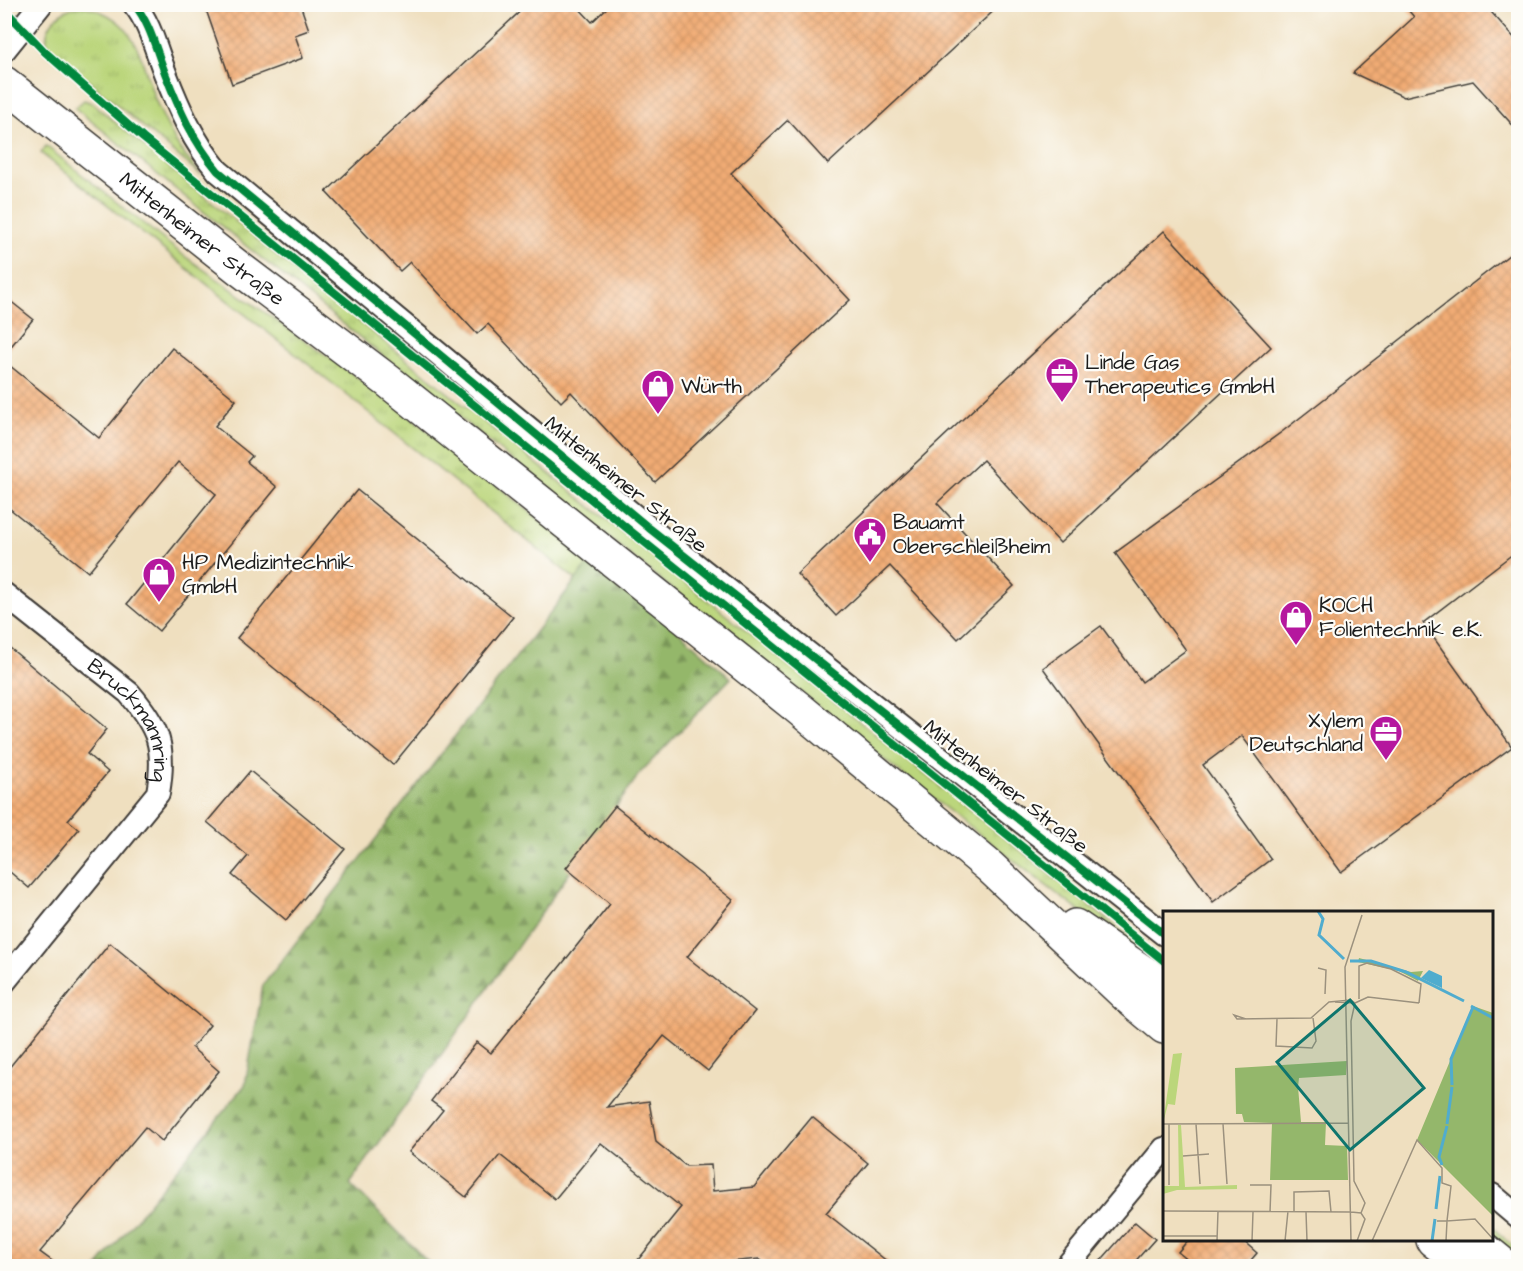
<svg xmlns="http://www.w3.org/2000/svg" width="1523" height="1271" viewBox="0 0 1523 1271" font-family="'Architects Daughter',sans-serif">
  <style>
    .grass { fill: url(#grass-tufts); stroke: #6c794c; stroke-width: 1.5 }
    .forest { fill: url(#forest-firs); stroke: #586a44; stroke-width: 1.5 }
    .building { fill: url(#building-cross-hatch) }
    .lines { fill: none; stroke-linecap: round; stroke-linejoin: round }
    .street-casing { stroke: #3c3934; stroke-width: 26 }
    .secondary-casing { stroke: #3c3934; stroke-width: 36 }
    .street { stroke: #fff; stroke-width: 22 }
    .secondary { stroke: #fff; stroke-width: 33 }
    .cycleway-casing { stroke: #fdfcf7; stroke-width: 11 }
    .cycleway { stroke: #00873e; stroke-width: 8 }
    .labels { text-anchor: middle; stroke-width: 4.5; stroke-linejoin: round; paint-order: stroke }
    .street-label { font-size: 21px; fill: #1c1c1c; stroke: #fdfcf7 }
    .poi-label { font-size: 21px; fill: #1c1c1c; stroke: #fdfcf7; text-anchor: start }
    .inset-river { fill: none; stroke: #50acce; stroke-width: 3 }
    .inset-road { fill: none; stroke: #9b917e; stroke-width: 1.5 }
    .view { fill: #0f766e; fill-opacity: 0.15; stroke: #0f766e; stroke-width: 3 }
    .inset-edge { fill: none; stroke: #1c1c1c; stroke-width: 3 }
  </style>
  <defs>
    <pattern id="grass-tufts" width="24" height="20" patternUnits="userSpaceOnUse" patternTransform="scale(1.5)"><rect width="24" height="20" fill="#bbd67b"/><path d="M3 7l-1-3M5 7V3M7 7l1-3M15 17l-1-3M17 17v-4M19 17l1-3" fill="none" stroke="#a0b76a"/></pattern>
    <pattern id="forest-firs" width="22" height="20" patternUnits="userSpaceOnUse" patternTransform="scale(1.5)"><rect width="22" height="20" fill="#94b76b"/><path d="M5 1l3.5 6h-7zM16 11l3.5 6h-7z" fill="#789457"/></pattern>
    <pattern id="building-cross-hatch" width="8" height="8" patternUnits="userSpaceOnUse" patternTransform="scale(1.5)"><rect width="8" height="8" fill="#f1ac74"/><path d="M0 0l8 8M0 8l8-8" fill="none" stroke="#ce9364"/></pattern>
  </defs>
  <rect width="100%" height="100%" fill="#fdfcf7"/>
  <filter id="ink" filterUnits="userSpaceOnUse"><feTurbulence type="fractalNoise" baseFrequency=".0167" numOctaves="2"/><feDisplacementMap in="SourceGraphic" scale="12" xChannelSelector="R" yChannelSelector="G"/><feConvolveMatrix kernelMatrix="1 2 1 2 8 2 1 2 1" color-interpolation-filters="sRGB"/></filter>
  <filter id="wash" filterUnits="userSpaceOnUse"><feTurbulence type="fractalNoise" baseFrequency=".008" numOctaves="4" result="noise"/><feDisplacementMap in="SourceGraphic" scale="24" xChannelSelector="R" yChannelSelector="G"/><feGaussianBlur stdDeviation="1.35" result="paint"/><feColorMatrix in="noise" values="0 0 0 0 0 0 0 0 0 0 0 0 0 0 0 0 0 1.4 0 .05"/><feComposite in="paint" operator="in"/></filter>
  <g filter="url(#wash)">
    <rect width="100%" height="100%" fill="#efdfbf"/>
    <g class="grass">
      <path d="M 82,6 C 137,17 139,55 155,99 C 160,112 167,125 173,137 C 179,151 192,163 201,175 L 48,47 C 42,32 54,16 67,10 C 72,7 78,7 82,6 Z"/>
      <polygon points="84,100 92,103 302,276 1164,965 1164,976 918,787 75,108"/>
      <polygon points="46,146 183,255 388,399 631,592 622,617 342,391 41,153"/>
      <polygon points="1492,1229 1495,1230 1518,1251 1518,1263 1492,1240"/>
    </g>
    <polygon class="forest" points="594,556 731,678 640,773 350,1184 432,1266 98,1266 245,1085 263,985"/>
    <g id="blocks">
      <g class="building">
        <polygon points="204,4 300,4 309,30 295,35 303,58 232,84"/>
        <polygon points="528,4 575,4 592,22 611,4 1001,4 828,164 788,120 731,173 850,300 655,482 571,392 561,402 488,324 477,334 410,262 400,271 326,192"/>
        <polygon points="1403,4 1484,4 1518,42 1518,131 1473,81 1404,97 1353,73 1414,17"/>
        <polygon points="1164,231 1271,347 1060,543 983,460 937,503 1014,586 958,639 890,566 836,616 797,574"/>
        <polygon points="1518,248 1518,550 1423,623 1512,747 1341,872 1242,736 1203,765 1271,859 1213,902 1043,668 1101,626 1142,682 1186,650 1115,553 1283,431"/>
        <polygon points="4,296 33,319 4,355"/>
        <polygon points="172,348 236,400 215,426 252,456 247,462 277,487 159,631 127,604 216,494 178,462 88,572 4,504 4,361 99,438"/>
        <polygon points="357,490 513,617 393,765 237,638"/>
        <polygon points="4,643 107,729 87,754 108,772 68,820 79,829 29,888 4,867"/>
        <polygon points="250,771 345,849 286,920 232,875 248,856 207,822"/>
        <polygon points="615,806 733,900 687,957 755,1011 708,1071 664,1036 607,1107 649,1101 656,1142 686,1166 711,1165 713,1191 754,1187 812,1117 868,1163 826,1213 893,1266 769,1266 759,1259 720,1263 717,1266 633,1266 681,1207 601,1143 555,1199 500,1155 466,1197 409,1152 443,1110 431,1101 477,1042 491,1053 610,904 566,868"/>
        <polygon points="110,943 210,1025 192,1048 219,1071 162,1141 145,1127 40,1252 59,1266 4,1266 4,1074"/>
        <polygon points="1135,1222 1155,1239 1131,1266 1096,1266"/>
        <polygon points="1189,1239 1241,1239 1257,1253 1246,1266 1195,1266 1178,1252"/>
      </g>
    </g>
  </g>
  <g filter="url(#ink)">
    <use href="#blocks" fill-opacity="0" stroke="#3c3934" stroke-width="1.5"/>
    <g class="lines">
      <defs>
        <g id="street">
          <path d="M 134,4 C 150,23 156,50 165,73 C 179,109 193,141 218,171 L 649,528 L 1164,934"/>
          <polyline points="4,50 41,4"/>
          <path id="s1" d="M 4,594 L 129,693 C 159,728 166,747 158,793 L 4,982"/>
          <polyline points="1492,1195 1518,1217"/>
          <polyline points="1067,1266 1164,1149"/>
        </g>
        <g id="secondary">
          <path id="s2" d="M 4,83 L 240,269 L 388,381 L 797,707 L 990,867 L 1128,997 L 1164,1027"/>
          <polyline points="1075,926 1147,975 1164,989"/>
          <polyline points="1433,1240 1466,1266"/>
          <polyline points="1473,1240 1505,1266"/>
        </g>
      </defs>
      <use href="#street" class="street-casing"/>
      <use href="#secondary" class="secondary-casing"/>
      <use href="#street" class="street"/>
      <use href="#secondary" class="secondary"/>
      <defs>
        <g id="cycleway">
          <path d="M 134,4 C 150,23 156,50 165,73 C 179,109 193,141 218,171 L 649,528 L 1164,934"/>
          <polyline points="4,9 45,52 143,138 1164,961"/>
        </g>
      </defs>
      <use href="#cycleway" class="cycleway-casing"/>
      <use href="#cycleway" class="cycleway"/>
    </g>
  </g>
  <defs>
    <symbol id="office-pin" viewBox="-11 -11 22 30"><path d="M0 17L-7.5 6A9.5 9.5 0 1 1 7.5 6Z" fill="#b5179e" stroke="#fdfcf7"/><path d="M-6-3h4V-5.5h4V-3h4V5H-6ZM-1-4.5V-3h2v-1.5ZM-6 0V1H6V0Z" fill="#fff"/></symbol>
    <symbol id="shop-pin" viewBox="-11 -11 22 30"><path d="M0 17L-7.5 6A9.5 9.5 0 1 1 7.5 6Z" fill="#b5179e" stroke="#fdfcf7"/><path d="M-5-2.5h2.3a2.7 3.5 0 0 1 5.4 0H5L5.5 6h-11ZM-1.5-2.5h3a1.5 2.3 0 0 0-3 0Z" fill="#fff"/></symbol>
    <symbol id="civic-pin" viewBox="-11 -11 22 30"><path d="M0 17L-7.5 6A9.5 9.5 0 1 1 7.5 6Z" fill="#b5179e" stroke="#fdfcf7"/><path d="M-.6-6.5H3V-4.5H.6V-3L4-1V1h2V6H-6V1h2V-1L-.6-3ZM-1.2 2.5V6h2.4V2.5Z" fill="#fff"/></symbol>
  </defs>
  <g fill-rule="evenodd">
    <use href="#office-pin" x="1043" y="355" width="38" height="52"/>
    <use href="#shop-pin" x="639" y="367" width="38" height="52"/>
    <use href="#civic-pin" x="851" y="515" width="38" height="52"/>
    <use href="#shop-pin" x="140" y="555" width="38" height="52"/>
    <use href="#shop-pin" x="1277" y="598" width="38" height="52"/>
    <use href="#office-pin" x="1367" y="713" width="38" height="52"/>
  </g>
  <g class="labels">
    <g class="street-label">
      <text dy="7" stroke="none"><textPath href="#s2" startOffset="252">Mittenheimer Straße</textPath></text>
      <text transform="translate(626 484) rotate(39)" y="7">Mittenheimer Straße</text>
      <text dy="7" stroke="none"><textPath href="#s1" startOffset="184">Bruckmannring</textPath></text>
      <text transform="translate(1006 786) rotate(38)" y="7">Mittenheimer Straße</text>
    </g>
    <g class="poi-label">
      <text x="1085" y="369">Linde Gas<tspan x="1085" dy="24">Therapeutics GmbH</tspan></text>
      <text x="681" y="393">Würth</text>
      <text x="893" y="529">Bauamt<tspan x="893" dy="24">Oberschleißheim</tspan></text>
      <text x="182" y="569">HP Medizintechnik<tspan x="182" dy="24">GmbH</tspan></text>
      <text x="1319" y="612">KOCH<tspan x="1319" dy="24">Folientechnik e.K.</tspan></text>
      <text x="1363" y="727" text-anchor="end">Xylem<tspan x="1363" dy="24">Deutschland</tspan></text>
    </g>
  </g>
  <g transform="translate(1163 911)">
    <rect width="330" height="330" fill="#efdfbf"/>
    <path d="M 196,47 L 248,61 L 260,60 L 255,70 L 236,60 L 195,51 ZM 310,95 L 330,102 L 330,305 L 254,229 ZM 184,150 L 183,164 L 136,167 L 135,176 L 138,211 L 163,211 L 162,234 L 184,235 L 185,269 L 107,269 L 109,212 L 81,211 L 79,203 L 73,203 L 72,157 Z" fill="#94b76b"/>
    <path d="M 19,142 L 12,194 L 5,193 L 0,212 L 10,143 ZM 15,214 L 18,214 L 22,276 L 74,274 L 74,278 L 14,279 L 0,283 L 0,275 L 16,275 Z" fill="#bbd67b"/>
    <path d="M 266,59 L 279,65 L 279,77 L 258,67 Z" fill="#50acce"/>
    <path class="inset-river" d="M 155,0 L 160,8 L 156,24 L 181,48M 187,50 L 208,50 L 243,61 L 301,90M 308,95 L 330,107M 289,174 L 288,148 L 310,96M 284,213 L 289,176M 279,254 L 276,246 L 284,215M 273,298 L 277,265M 269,330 L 272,308"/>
    <path class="inset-road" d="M 155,57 L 163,59 L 162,83M 196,88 L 196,55 L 204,52 L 228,58 L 258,73 L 256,92M 172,91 L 192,92M 192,92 L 188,110 L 191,270 L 202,292 L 198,302M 192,92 L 205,86 L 256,92M 83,108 L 71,104 L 74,108 L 148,107 L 166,91 L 188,89 L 192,92M 114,108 L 113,135 L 149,137 L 153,130 L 150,107M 0,213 L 185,212M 6,213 L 6,274M 33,213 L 37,273M 60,213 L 64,273M 20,245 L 46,243M 87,274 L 108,274 L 107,301M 0,300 L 187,301M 131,300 L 131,281 L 166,280 L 168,301M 143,301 L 144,330M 188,301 L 198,302 L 202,308 L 194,330M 274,310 L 284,310 L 283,330M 0,325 L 54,325M 54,330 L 55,300M 89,330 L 90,301M 122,330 L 125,300M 188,330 L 182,56 L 199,4M 209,330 L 254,229 L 279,257 L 279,272 L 288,275 L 284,310 L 312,308 L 330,328"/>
    <path class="view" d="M 187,89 L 261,177 L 187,239 L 114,151 Z"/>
    <rect width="330" height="330" class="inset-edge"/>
  </g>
  <rect width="1523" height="1271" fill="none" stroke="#fdfcf7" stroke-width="24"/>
</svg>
